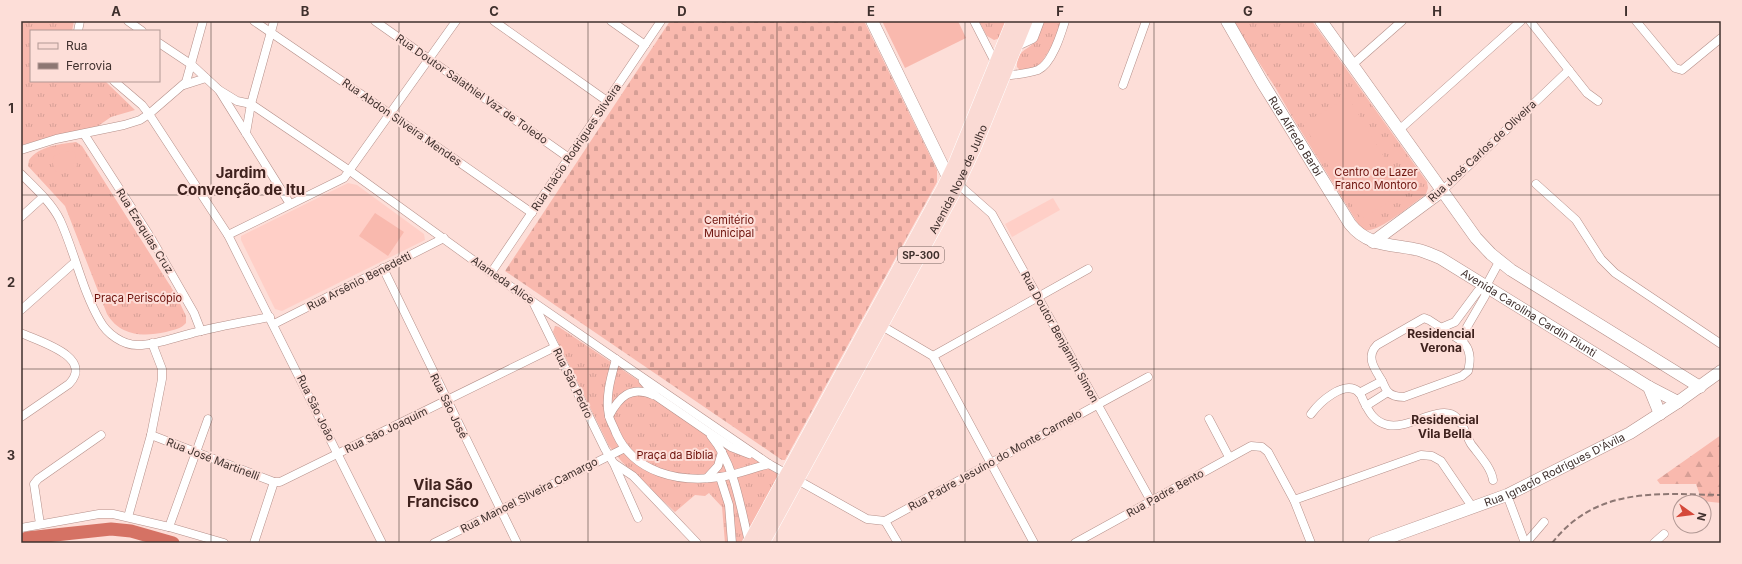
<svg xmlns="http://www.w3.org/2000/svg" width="1742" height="564" viewBox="0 0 1742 564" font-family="Inter,sans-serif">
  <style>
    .built { fill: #ffcfc7 }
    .grass { fill: url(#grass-tufts) }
    .forest { fill: url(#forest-firs) }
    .cemetery { fill: url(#cemetery-stones) }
    .garden { fill: #f9b9ae }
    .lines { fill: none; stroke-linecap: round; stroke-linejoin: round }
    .river { stroke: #d57264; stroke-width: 13 }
    .street-casing { stroke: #b5908a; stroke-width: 9 }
    .secondary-casing { stroke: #b5908a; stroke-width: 13 }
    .primary-casing { stroke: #fff; stroke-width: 14 }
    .street { stroke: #fff; stroke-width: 8 }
    .secondary { stroke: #fff; stroke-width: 12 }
    .primary { stroke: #fadad4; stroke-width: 13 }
    .rail { stroke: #8d7773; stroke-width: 2; stroke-dasharray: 6 3; stroke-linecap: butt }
    .grid { fill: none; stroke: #3f302d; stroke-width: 1; stroke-opacity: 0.55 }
    .labels { text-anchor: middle; stroke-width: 4; stroke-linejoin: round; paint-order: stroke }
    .shield { fill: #fdded8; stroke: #786460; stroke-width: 1 }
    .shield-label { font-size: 10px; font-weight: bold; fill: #3f302d }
    .street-label { font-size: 11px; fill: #3f302d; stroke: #fdded8 }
    .park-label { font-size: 11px; fill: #6c110b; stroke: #fdded8 }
    .neighbourhood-label { font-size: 12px; font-weight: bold; fill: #3f221e; stroke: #fdded8 }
    .district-label { font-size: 15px; font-weight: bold; fill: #3f221e; stroke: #fdded8 }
    .neatline { fill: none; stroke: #3f302d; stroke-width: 1.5 }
    .grid-label { font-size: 13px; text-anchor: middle; font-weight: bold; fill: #3f302d }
  </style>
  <defs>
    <pattern id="grass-tufts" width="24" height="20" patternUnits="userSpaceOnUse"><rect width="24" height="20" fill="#f9b9ae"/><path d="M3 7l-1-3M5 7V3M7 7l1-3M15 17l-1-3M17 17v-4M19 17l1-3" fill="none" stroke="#d69f96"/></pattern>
    <pattern id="forest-firs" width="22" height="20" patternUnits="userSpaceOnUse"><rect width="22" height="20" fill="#f9b9ae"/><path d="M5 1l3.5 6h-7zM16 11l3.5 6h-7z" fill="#d69f96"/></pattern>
    <pattern id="cemetery-stones" width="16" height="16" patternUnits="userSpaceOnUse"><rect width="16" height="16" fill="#f9b9ae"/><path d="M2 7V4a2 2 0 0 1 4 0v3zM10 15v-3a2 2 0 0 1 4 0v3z" fill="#d69f96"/></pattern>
  </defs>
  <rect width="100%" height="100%" fill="#fdded8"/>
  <g class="built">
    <polygon points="348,183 357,185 424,234 425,240 282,311 275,309 241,240 241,236"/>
    <polygon points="1053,198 1060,210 1012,237 1005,224"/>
  </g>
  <g class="grass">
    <polygon points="21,21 74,21 72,31 31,31 31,81 105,81 135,110 111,117 98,126 21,145"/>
    <polygon points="979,21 1008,21 1000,38 994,40 987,36"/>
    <path d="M 1043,21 L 1063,21 L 1057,38 L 1038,68 L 1020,70 L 1017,67 C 1017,51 1024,52 1035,42 C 1039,38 1041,27 1043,21 Z"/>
    <path d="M 1232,21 L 1312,21 L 1427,182 L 1428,188 L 1426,194 C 1415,202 1377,234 1365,230 C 1363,230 1362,228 1360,227 L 1291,115 L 1275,87 Z"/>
    <path d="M 76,142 L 82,146 L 176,295 L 186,316 L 186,323 C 181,329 173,330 166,332 C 143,337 120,336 107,314 L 65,206 L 28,166 L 29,160 C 39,146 60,144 76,142 Z"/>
    <polygon points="555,326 559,327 777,474 777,480 743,543 725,543 722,507 709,493 705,496 695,495 675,512 622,462 609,446 553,332"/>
  </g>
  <polygon class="forest" points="1721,435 1721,503 1702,501 1696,484 1660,484 1657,480"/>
  <polygon class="cemetery" points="670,21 864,21 937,170 937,182 785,460 782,460 505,271"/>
  <g class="garden">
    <polygon points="882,21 958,21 966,38 905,68"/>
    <polygon points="1348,97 1405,192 1361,219 1303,124"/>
    <path d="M 71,151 L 75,153 L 77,165 L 76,168 L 56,172 C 48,154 56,154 71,151 Z"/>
    <polygon points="375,213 404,232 388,256 359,236"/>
  </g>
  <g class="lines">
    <polyline class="river" points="21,541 27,538 111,529 131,531 173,543"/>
    <defs>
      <g id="street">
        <polyline points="128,21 142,31"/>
        <polyline points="254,21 390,114 532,213"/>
        <polyline points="375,21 569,158"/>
        <polyline points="494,21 607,101"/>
        <polyline points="611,21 645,45"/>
        <polyline points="974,21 996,64"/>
        <polyline points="1530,21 1587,93 1598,101"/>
        <polyline points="1636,21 1675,68 1682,70 1721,38"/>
        <polyline points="78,31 80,21"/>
        <polyline points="159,43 192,65 219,90 290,204"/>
        <polyline points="1352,65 1402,21"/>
        <path d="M 1004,76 C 1016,74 1027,74 1038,70 C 1052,64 1061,34 1065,21"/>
        <polyline points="114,81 142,105 149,114 228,235 382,543"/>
        <polyline points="184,85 206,78"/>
        <polyline points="1123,85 1146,21"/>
        <polyline points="219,90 237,101 251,104 350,171 491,273 639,375 769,464 867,519 885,521 1148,377"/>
        <polyline points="1399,130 1521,21"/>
        <polyline points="246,133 251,104 274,21"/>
        <polyline points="84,134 151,238 194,313 201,331"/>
        <polyline points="21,150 56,139 124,125 140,120 149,114 186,82 203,21"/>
        <path d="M 21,174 C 35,188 51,202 60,220 C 75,253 82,290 100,321 C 107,334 123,345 137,345 C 153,346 176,337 193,333 C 218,326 244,322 270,317"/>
        <polyline points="958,184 992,214 1151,501"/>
        <polyline points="1536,184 1576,220 1601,259 1615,273 1721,344"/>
        <polyline points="1442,191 1569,70"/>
        <polyline points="21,217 43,197"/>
        <polyline points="228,235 344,178 456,21"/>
        <polyline points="383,268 517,543"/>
        <polyline points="491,273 661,21"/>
        <polyline points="533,302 605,449 614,464 638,518"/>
        <polyline points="21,310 75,262"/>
        <polyline points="274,324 444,238"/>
        <polyline points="882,326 933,356 1034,543"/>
        <polyline points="1443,327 1455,322 1478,291 1486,286"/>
        <path d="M 21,333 C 38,341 95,357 69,384 L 21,417"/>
        <path d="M 1463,342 L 1429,320 L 1424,318 L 1377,345 C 1365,357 1375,369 1382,381 C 1384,385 1386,390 1388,392 C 1392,396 1398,397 1404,397 L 1462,376 L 1468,371 C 1471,360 1471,350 1463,342 L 1467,327 L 1485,296 L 1486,286 L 1499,262"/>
        <polyline points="933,356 1088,269"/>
        <path d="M 616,359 C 611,377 605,397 609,416 C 610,421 614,427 616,433 C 634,473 679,483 720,477 C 736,475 753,468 769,464"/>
        <polyline points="643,381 656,396 707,431 731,447 749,454"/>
        <polyline points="1359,393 1382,381"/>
        <polyline points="1366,406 1388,392"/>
        <path d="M 1311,414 C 1319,403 1344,379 1359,392 C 1361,394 1362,398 1363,400 C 1369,412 1374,422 1388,425 C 1409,430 1442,402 1457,418 C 1464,424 1466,436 1471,444 C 1479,455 1491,467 1493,480"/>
        <path d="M 609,416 C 619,397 631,385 653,395"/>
        <polyline points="1209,419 1229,457"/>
        <polyline points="151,435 274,482 280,482 555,347"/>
        <path d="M 711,436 C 735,465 740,506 749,542"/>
        <polyline points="615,464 633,476 697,543"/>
        <polyline points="720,477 729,505 732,543"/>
        <polyline points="707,478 718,466 722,452"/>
        <polyline points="1507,495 1525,543"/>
        <polyline points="1294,500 1421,455 1432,456 1441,461 1473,508"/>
        <polyline points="128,517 151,435 162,379 162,369 152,343"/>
        <polyline points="885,521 898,543"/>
        <polyline points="40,524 34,484 38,479 101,435"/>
        <polyline points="169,527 208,419"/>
        <polyline points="21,528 99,514 113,514 169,527 224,543"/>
        <polyline points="254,543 274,482"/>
        <polyline points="434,543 625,448"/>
        <polyline points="1075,543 1251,446 1262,447 1268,452 1294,500 1311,543"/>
        <polyline points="1526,543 1544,522"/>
        <polyline points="1654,543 1664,534"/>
      </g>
      <g id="secondary">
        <polyline points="872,21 948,177"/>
        <path id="s1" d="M 1227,21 L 1262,82 L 1350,224 C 1368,247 1393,244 1419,250 C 1426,252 1433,255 1440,258 L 1649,387 L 1678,402"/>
        <polyline points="1321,21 1476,238 1491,254 1511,270 1700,387"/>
        <polyline points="1017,44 1032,37 1038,21"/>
        <polyline points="1373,242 1442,191"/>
        <polyline points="1649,387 1660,414"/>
        <path id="s2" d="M 1374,543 L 1507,495 L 1630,433 L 1678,402 L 1721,371"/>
      </g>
      <g id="primary">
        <polyline points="749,543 943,188 956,161 1013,21"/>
        <path id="s3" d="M 763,543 L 952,196 L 974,149 L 1026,21"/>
      </g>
    </defs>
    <use href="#street" class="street-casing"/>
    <use href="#secondary" class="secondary-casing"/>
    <use href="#primary" class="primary-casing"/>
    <use href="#street" class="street"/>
    <use href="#secondary" class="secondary"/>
    <use href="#primary" class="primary"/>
    <path class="rail" d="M 1552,543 C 1597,486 1657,494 1721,495"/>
  </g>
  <path class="grid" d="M 211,21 L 211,543M 399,21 L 399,543M 588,21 L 588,543M 777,21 L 777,543M 965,21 L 965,543M 1154,21 L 1154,543M 1343,21 L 1343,543M 1531,21 L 1531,543M 21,195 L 1721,195M 21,369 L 1721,369"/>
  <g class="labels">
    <rect class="shield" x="898" y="247" width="46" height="16" rx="3"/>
    <g class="shield-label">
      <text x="921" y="259">SP-300</text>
    </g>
    <g class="street-label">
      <text transform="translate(472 89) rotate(35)" y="4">Rua Doutor Salathiel Vaz de Toledo</text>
      <text transform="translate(402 122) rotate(35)" y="4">Rua Abdon Silveira Mendes</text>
      <text dy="4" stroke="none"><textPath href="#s1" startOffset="134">Rua Alfredo Barbi</textPath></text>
      <text transform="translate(576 147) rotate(-56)" y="4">Rua Inácio Rodrigues Silveira</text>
      <text transform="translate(1482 151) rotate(-43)" y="4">Rua José Carlos de Oliveira</text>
      <text dy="4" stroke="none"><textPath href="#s3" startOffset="413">Avenida Nove de Julho</textPath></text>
      <text transform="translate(145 231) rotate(58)" y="4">Rua Ezequias Cruz</text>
      <text transform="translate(503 280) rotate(35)" y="4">Alameda Alice</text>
      <text transform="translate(359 281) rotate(-27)" y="4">Rua Arsênio Benedetti</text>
      <text dy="4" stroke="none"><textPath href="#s1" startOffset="440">Avenida Carolina Cardin Piunti</textPath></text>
      <text transform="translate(1060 337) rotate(61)" y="4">Rua Doutor Benjamim Simon</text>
      <text transform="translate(573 383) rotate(64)" y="4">Rua São Pedro</text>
      <text transform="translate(449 406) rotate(64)" y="4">Rua São José</text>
      <text transform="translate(316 408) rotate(64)" y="4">Rua São João</text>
      <text transform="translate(386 430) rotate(-26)" y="4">Rua São Joaquim</text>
      <text transform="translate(213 459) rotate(21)" y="4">Rua José Martinelli</text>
      <text transform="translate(995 460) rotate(-29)" y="4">Rua Padre Jesuíno do Monte Carmelo</text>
      <text dy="4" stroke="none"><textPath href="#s2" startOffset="195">Rua Ignacio Rodrigues D'Ávila</textPath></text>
      <text transform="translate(1165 493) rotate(-29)" y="4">Rua Padre Bento</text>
      <text transform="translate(529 495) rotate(-27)" y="4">Rua Manoel Silveira Camargo</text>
    </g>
    <g class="park-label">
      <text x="1376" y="176">Centro de Lazer<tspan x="1376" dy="13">Franco Montoro</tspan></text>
      <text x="729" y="224">Cemitério<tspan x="729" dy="13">Municipal</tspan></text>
      <text x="138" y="302">Praça Periscópio</text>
      <text x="675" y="459">Praça da Bíblia</text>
    </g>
    <g class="neighbourhood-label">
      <text x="1441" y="338">Residencial<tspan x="1441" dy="14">Verona</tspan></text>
      <text x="1445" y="424">Residencial<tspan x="1445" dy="14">Vila Bella</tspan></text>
    </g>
    <g class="district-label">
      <text x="241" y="178">Jardim<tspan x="241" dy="17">Convenção de Itu</tspan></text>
      <text x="443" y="490">Vila São<tspan x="443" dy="17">Francisco</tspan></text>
    </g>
  </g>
  <rect width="1742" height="564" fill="none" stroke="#fdded8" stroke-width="44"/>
  <rect x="30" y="30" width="130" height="52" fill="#fdded8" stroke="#b19894"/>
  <rect x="38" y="43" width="20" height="6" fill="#fadad4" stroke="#b19894"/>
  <text x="66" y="50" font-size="12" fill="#3f302d">Rua</text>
  <rect x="38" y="63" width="20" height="6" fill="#8d7773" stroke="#b19894"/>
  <text x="66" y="70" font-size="12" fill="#3f302d">Ferrovia</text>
  <g transform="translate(1692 514) rotate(104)"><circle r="19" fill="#fdded8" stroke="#b19894"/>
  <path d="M0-3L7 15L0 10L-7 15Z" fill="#d54839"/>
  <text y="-6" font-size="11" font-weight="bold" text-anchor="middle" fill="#3f302d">N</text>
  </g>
  <rect x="22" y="22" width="1698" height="520" class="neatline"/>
  <g class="grid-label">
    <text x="116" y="16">A</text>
    <text x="305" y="16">B</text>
    <text x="494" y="16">C</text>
    <text x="682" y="16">D</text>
    <text x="871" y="16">E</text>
    <text x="1060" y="16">F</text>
    <text x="1248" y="16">G</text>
    <text x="1437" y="16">H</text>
    <text x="1626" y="16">I</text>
    <text x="11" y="113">1</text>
    <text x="11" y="287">2</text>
    <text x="11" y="460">3</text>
  </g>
</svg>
